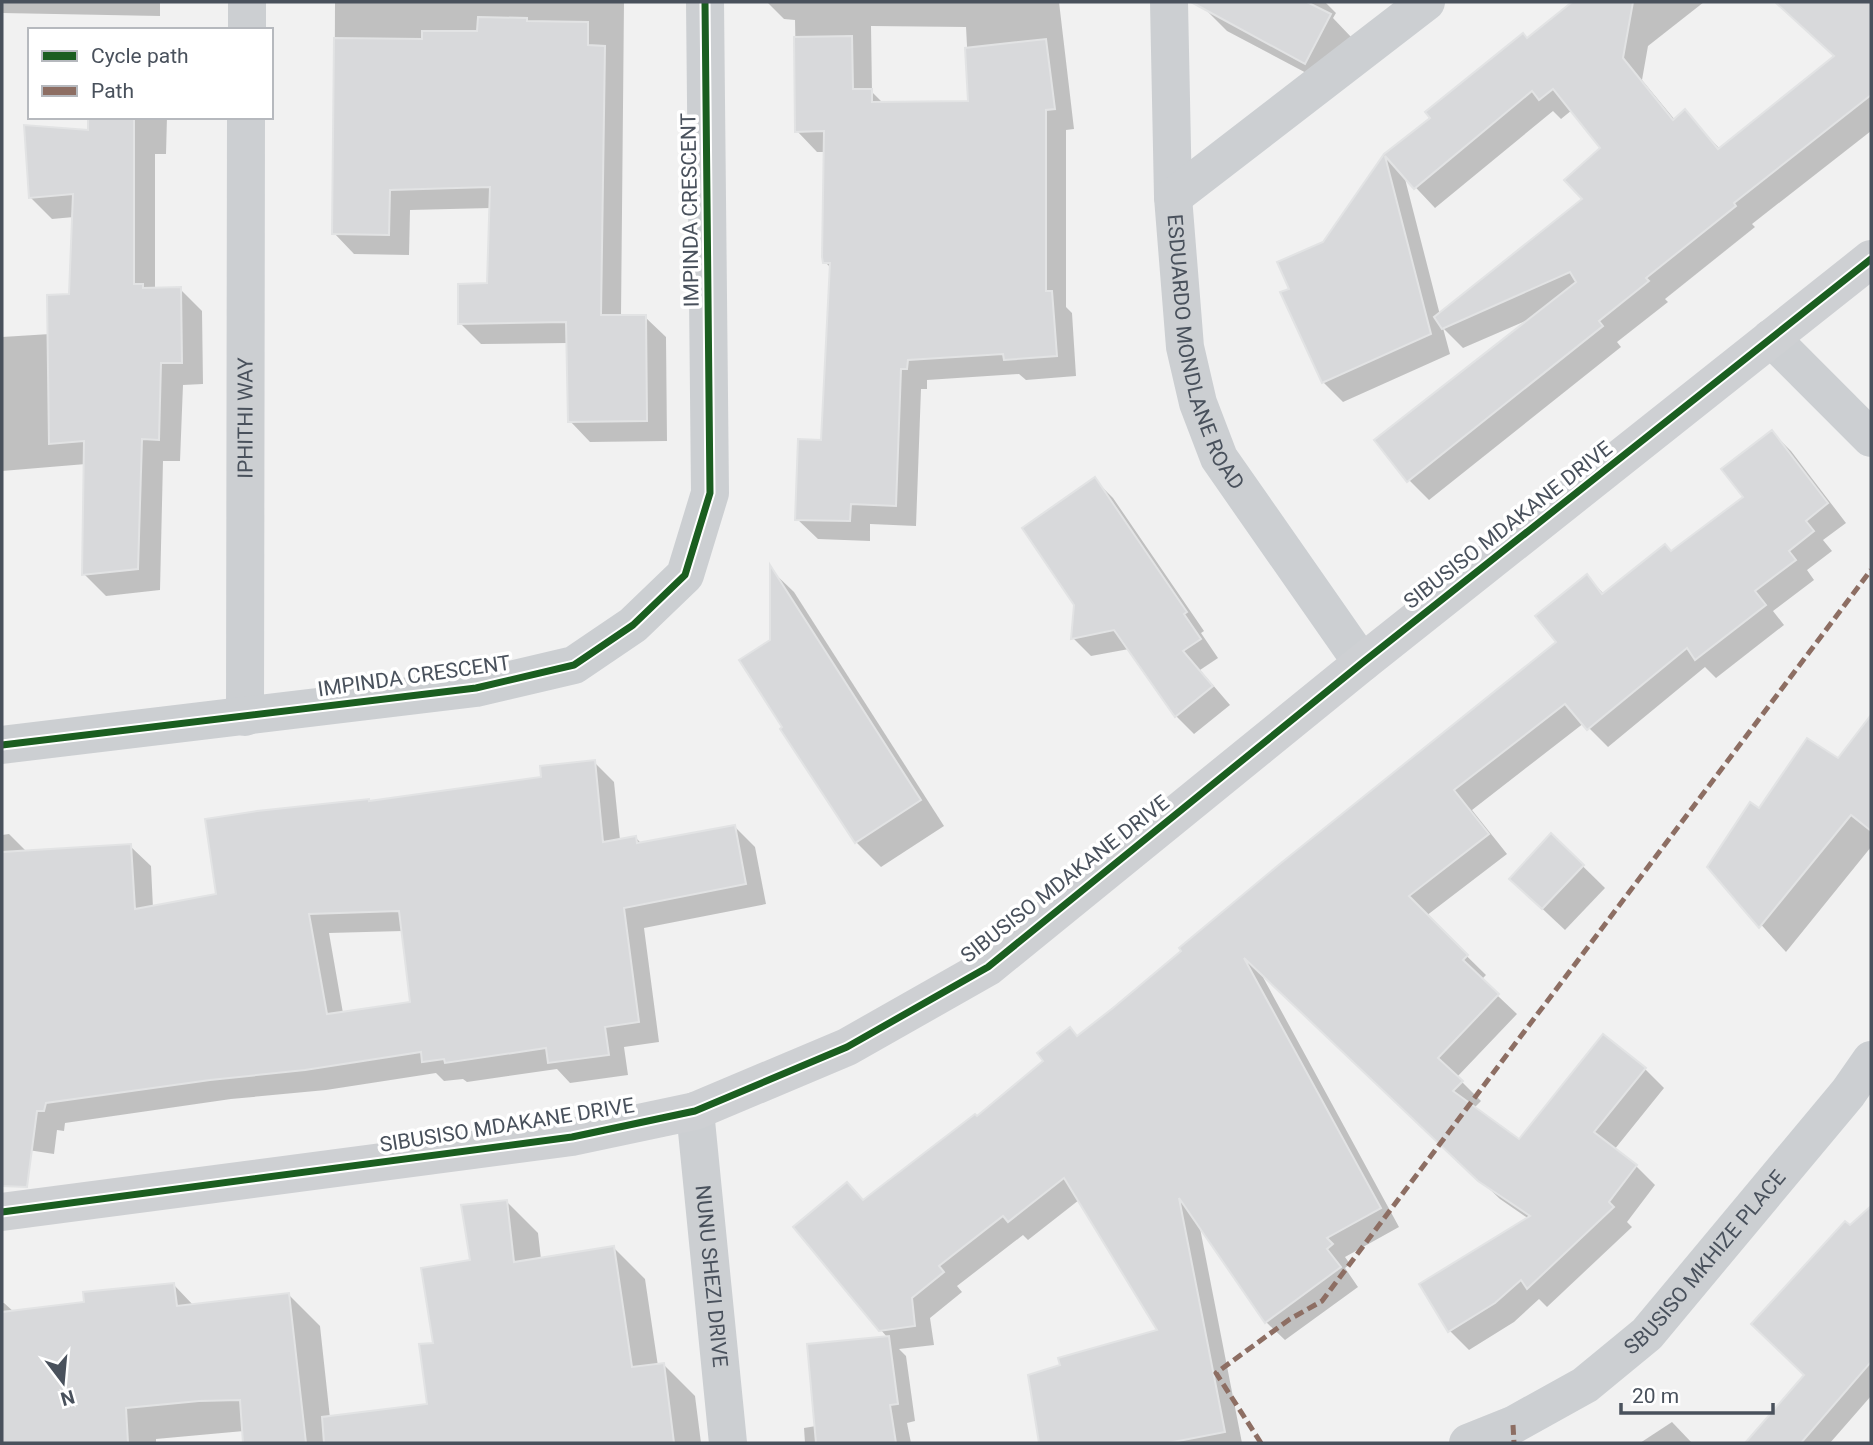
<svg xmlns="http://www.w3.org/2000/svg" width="1873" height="1445" viewBox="0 0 1873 1445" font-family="Roboto,sans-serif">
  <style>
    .shadow { fill: #0003; fill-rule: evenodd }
    .building { fill: #d8d9db; stroke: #e2e3e4; stroke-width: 2; fill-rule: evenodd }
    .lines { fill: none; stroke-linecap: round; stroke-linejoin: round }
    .street { stroke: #cccfd2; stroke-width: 38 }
    .secondary { stroke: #ced0d3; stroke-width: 38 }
    .quiet { stroke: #8d6e63; stroke-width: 5; stroke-dasharray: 10 5; stroke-linecap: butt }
    .cycleway-casing { stroke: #fff; stroke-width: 11 }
    .cycleway { stroke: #1b5e20; stroke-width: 7 }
    .labels { text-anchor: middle; stroke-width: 7; stroke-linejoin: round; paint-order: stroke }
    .street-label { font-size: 21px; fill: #49515c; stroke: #fff }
  </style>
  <rect width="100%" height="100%" fill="#f1f1f1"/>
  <g class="shadow">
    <polygon points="2,2 160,2 160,16 2,13"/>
    <polygon points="335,2 624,2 621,317 645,317 666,337 667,441 590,442 570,421 568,343 481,344 460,323 489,285 491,208 410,210 409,255 354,254 334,233"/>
    <path d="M 767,2 L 1059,2 L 1074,129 L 1066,130 L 1066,307 L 1072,313 L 1076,376 L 1026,380 L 1019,374 L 927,380 L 927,389 L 921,389 L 916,526 L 870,524 L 870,541 L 818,539 L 797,519 L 823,442 L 832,269 L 825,262 L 826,152 L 817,152 L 797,131 L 795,20 L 784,19 ZM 871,26 L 966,27 L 970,103 L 884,104 L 872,92 Z"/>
    <polygon points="1210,2 1325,2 1336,13 1333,18 1352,38 1327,84 1227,31 1205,9"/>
    <path d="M 1576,2 L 1704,2 L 1648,46 L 1642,80 L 1675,120 L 1685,112 L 1720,149 L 1836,57 L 1776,2 L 1871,2 L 1871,131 L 1752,224 L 1755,227 L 1665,299 L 1668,302 L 1617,342 L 1621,347 L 1429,500 L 1409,480 L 1530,319 L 1463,348 L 1443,328 L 1450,354 L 1343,402 L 1323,382 L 1292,290 L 1385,155 ZM 1572,110 L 1603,148 L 1584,200 L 1440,315 L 1404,175 L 1435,208 L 1553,111 L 1561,119 Z"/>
    <polygon points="89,117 167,117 166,154 155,154 155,289 180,289 202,311 203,384 183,385 180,461 163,461 160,590 106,596 84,574 86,464 2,471 2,337 50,334 71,296 74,217 52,219 30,197 89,131"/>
    <polygon points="1772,432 1791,451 1846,523 1823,540 1832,551 1807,570 1814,580 1773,611 1784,625 1716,678 1705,667 1608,747 1584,723 1472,810 1507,854 1426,916 1486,975 1481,980 1517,1014 1457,1077 1481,1101 1474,1108 1520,1141 1645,1069 1664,1088 1614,1150 1636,1166 1655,1185 1627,1222 1632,1227 1547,1307 1539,1299 1514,1322 1469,1350 1450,1331 1529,1219 1500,1199 1259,970 1399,1227 1345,1257 1350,1264 1345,1268 1358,1287 1285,1340 1266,1322 1199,1223 1242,1443 1170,1443 1140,1336 1160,1331 1079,1200 1028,1240 1023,1235 957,1286 962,1292 930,1318 934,1345 899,1349 906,1356 915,1421 907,1423 911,1443 805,1443 804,1428 816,1426 888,1338 880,1329 864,1201 977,1118 1077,1037 1558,642 1587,577 1604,594 1672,553 1745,497"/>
    <polygon points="1095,480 1113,498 1204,631 1201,633 1218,658 1200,670 1230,705 1194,734 1176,716 1129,649 1091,656 1073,638"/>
    <polygon points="771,570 794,592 944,826 881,867 856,842 785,728 772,641"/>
    <polygon points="1871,718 1871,847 1786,952 1709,867 1759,810 1838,760"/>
    <path d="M 594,762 L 614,782 L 620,840 L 636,838 L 642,844 L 735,827 L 755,847 L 766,904 L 644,928 L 659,1042 L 624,1047 L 628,1075 L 570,1083 L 557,1069 L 467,1082 L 463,1079 L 444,1081 L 436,1073 L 326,1090 L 231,1099 L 65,1123 L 64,1131 L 57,1130 L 54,1154 L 2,1146 L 2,835 L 9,834 L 27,852 L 130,846 L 151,866 L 153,908 L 218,896 L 370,802 L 543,779 ZM 403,931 L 412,1003 L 343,1013 L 329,933 Z"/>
    <polygon points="1552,836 1605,888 1565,930 1533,900"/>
    <polygon points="507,1202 538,1233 541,1259 614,1248 645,1279 658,1366 664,1365 695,1396 701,1443 245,1443 244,1431 156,1439 156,1443 2,1443 2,1303 4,1303 14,1312 86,1304 174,1285 194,1306 289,1295 320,1326 330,1418 429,1405 435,1344 472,1262"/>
    <polygon points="1871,1208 1871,1396 1830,1443 1747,1443 1806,1375 1850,1227"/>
    <polygon points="1672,1422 1692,1443 1640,1443"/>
  </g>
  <g class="building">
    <polygon points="1191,2 1307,2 1331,14 1305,64"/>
    <polygon points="1572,2 1633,2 1623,58 1673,120 1685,109 1718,149 1834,56 1775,2 1871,2 1871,95 1734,203 1736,206 1646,278 1649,281 1599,321 1603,326 1407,482 1374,440 1576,282 1570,272 1442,329 1434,317 1582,199 1564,180 1600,148 1553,89 1539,100 1532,91 1414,189 1385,156 1431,334 1322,383 1280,292 1289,289 1277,262 1323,242 1384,154 1430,118 1425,112 1523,33 1527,38"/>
    <polygon points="478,17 527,18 527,21 588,22 588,45 605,46 601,315 646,315 647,421 568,422 566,322 458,324 458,284 487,283 490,187 390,190 389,235 332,234 334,38 422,39 422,31 477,31"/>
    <polygon points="852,36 853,89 872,89 872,102 968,101 965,48 1046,39 1055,109 1046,110 1046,291 1052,291 1057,356 1004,360 1003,354 908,360 907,369 901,369 896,506 851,504 850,521 795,520 798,439 821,440 830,263 823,263 822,257 824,131 795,132 794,37"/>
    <polygon points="88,117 134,117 134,284 143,284 143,288 181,287 182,363 161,363 159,440 142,439 138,569 82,575 84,441 49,444 47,295 69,294 73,194 29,198 24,125 88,130"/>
    <polygon points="1772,430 1828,503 1806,521 1814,531 1789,551 1796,560 1755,591 1766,605 1695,660 1687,648 1587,730 1565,704 1454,790 1489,834 1409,896 1468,955 1463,960 1499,994 1438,1058 1463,1081 1453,1091 1519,1139 1603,1034 1646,1068 1594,1132 1637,1165 1609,1202 1614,1207 1527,1289 1521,1280 1495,1303 1448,1332 1419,1284 1530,1216 1478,1181 1244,958 1381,1208 1327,1238 1333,1244 1327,1249 1341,1267 1265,1323 1179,1198 1225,1432 1168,1443 1039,1443 1028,1375 1060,1365 1058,1358 1157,1330 1064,1178 1008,1222 1003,1216 939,1266 944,1272 912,1298 915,1326 879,1331 793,1227 847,1182 863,1200 975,1114 977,1116 1043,1061 1037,1053 1070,1027 1077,1036 1113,1008 1181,951 1179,948 1281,863 1556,642 1535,616 1587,574 1602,594 1665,544 1671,551 1743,497 1721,469"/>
    <polygon points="1095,477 1187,612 1184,614 1201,639 1183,651 1213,686 1175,717 1114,630 1071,639 1074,605 1022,528"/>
    <polygon points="770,565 921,800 855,843 780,729 782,727 739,660 770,640"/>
    <polygon points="1871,715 1871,831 1851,815 1759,928 1707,867 1750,802 1759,808 1807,738 1838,758"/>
    <path d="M 595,760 L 603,842 L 636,836 L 637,843 L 735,825 L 746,884 L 624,908 L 639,1022 L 605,1027 L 609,1055 L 548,1063 L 546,1048 L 445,1063 L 444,1059 L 422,1062 L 421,1052 L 305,1070 L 210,1080 L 46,1103 L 44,1111 L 37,1111 L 27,1187 L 2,1186 L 2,852 L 131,844 L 135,909 L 216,894 L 205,819 L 257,811 L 369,799 L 369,801 L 541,777 L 540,766 ZM 399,911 L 410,1002 L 327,1014 L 309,914 Z"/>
    <polygon points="1551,833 1584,865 1542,909 1509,879"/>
    <polygon points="507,1200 514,1262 614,1246 632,1367 664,1363 674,1443 324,1443 322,1417 427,1404 419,1344 433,1343 421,1268 470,1260 461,1205"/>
    <polygon points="1871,1206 1871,1362 1801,1443 1745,1443 1804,1375 1751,1324 1845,1221 1850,1225"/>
    <polygon points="174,1283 177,1306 289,1293 306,1443 243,1443 240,1400 199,1401 126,1408 128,1443 2,1443 2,1312 84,1302 83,1292"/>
    <polygon points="889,1336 898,1404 890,1405 896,1443 816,1443 807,1344"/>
  </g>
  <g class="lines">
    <g class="street">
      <path id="s1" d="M 1169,2 L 1173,197 L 1185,347 L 1198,403 L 1219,458 L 1362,663"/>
      <polyline points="247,30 247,2"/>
      <polyline points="1173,197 1426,2"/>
      <polyline points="1771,338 1871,438"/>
      <path id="s2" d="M 245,717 L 246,117"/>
      <polyline points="2,745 476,688 574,665 633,625 685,575 710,493 705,2"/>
      <path id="s3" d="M 695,1111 L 728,1443"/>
      <path id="s4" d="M 1468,1443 L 1513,1425 L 1585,1385 L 1647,1334 L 1848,1093 L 1871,1060"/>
    </g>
    <polyline class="secondary" points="2,1212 572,1137 695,1111 847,1047 988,967 1362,663 1871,259"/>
    <g class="quiet">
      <polyline points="1513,1425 1514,1443"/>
      <polyline points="1261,1443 1216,1373 1290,1319 1322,1301 1871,570"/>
    </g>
    <defs>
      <g id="cycleway">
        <polyline points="2,745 476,688 574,665 633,625 685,575 710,493 705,2"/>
        <polyline points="2,1212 572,1137 695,1111 847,1047 988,967 1362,663 1871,259"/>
      </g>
    </defs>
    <use href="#cycleway" class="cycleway-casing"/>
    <use href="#cycleway" class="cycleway"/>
  </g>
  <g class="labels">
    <g class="street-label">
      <text transform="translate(690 210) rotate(-91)" y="7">IMPINDA CRESCENT</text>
      <text dy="7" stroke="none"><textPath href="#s1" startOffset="355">ESDUARDO MONDLANE ROAD</textPath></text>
      <text dy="7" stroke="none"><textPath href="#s2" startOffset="299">IPHITHI WAY</textPath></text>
      <text transform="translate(1508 525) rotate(-38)" y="7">SIBUSISO MDAKANE DRIVE</text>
      <text transform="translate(414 676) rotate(-8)" y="7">IMPINDA CRESCENT</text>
      <text transform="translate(1065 879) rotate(-38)" y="7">SIBUSISO MDAKANE DRIVE</text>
      <text transform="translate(507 1125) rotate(-9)" y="7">SIBUSISO MDAKANE DRIVE</text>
      <text dy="7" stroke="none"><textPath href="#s4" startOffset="303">SBUSISO MKHIZE PLACE</textPath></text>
      <text dy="7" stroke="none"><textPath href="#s3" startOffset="166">NUNU SHEZI DRIVE</textPath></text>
    </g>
  </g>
  <rect width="1873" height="1445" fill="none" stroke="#49515c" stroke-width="7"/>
  <rect x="28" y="28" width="245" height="91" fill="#ffffff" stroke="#b6b9be" stroke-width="2"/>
  <rect x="42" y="51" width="35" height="10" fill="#1b5e20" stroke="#b6b9be" stroke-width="2"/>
  <text x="91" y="63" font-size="21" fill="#49515c">Cycle path</text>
  <rect x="42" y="86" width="35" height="10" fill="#8d6e63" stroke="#b6b9be" stroke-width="2"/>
  <text x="91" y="98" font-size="21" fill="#49515c">Path</text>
  <g transform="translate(63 1382) rotate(164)" stroke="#ffffff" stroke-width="5" paint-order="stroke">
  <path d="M0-5L12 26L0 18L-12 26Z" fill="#49515c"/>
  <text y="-10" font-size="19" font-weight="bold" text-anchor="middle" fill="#49515c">N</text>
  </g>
  <path d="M1621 1403v10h152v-10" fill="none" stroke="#49515c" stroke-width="3.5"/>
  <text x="1632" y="1403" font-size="21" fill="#49515c" stroke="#ffffff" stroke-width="5" paint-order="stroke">20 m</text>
</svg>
